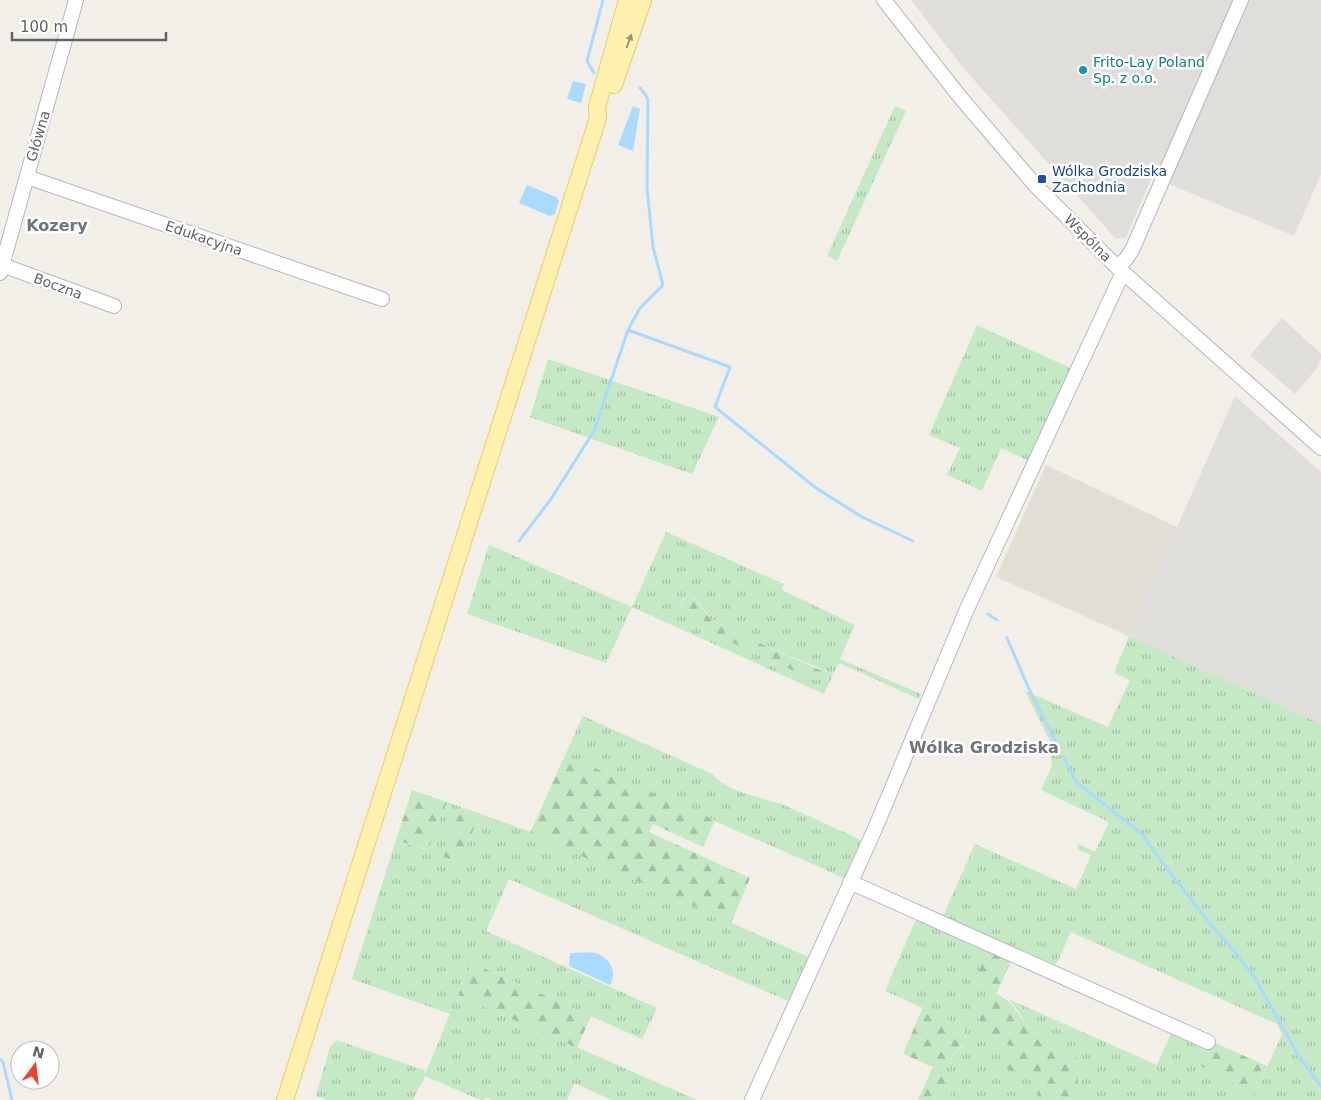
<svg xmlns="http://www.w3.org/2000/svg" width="1321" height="1100" viewBox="0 0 1321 1100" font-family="'DejaVu Sans',sans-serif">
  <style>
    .industrial { fill: #e0deda }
    .education { fill: #e1ded6 }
    .grass { fill: url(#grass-tufts) }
    .forest { fill: url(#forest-firs) }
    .water { fill: #aadaff }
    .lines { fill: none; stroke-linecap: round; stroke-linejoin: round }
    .stream { stroke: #aadaff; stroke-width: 3 }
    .minor-casing { stroke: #b5b8bc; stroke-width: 16 }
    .major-casing { stroke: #f2c960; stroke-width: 18 }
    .minor { stroke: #fff; stroke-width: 14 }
    .major { stroke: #fff2af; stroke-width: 16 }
    .oneway { fill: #979581 }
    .culture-dot { fill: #0f9aa8; stroke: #fff; stroke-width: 2 }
    .transit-dot { fill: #1a4fb4; stroke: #fff; stroke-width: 2 }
    .labels { text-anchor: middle; stroke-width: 5; stroke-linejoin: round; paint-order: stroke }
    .culture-label { font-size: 14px; fill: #0d838f; stroke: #fff; text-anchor: start }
    .street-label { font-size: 14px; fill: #5f6368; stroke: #fff }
    .transit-label { font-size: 14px; fill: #164399; stroke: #fff; text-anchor: start }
    .quarter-label { font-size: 16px; font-weight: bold; fill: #70757a; stroke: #fff }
  </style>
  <defs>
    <pattern id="grass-tufts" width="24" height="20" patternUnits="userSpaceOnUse" patternTransform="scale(1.25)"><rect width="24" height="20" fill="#c5e8c5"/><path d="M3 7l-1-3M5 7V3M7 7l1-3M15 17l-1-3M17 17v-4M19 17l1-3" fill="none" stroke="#a3c0a4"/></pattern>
    <pattern id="forest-firs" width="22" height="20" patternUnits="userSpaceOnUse" patternTransform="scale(1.25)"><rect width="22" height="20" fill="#c5e8c5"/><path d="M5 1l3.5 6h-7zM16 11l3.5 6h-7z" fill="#a3c0a4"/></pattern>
  </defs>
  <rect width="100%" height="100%" fill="#f1efe8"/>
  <g class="industrial">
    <polygon points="911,0 1321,0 1321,174 1294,236 1152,177 1126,237 1116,239 965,70"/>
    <polygon points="1282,318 1321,354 1321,359 1316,369 1295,394 1250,355"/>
    <polygon points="1235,396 1321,472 1321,724 1129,636"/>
  </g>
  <polygon class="education" points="1046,465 1177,527 1129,636 996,577"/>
  <g class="grass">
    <polygon points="895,106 906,111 837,261 827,256"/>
    <polygon points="977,325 1072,369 1029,461 1001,448 982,491 947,475 960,448 929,435"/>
    <polygon points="548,359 719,417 692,474 530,417"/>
    <polygon points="666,532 784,584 782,590 855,625 840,659 921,694 919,699 839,663 833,674 731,631 711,619 699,602 693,597 687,596 684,598 681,605 693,622 706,631 805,676 815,679 830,681 824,694 632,607 606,663 467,614 489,545 632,607"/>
    <polygon points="1129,636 1321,724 1321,1100 1252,1100 1282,1034 1277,1024 1071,932 1056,965 943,916 975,844 1076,889 1091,855 1077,849 1079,844 1095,852 1109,822 1041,790 1052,766 1050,752 1052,745 1025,691 1108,727 1130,680 1114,673"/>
    <path d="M 583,716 L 712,774 C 731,795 761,796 786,806 C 812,817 836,829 861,840 L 844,878 L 565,755 Z"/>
    <polygon points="447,802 461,807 442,852 459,860 481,814 531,832 531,833 808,957 788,1001 509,879 486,931 657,1008 642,1039 472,963 458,995 697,1100 612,1100 574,1083 567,1100 492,1100 486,1097 484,1100 480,1100 425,1076 413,1100 327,1100 316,1096 330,1047 336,1040 424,1070 425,1074 450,1014 352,979 396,840 423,849 428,850"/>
    <polygon points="917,917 989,949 996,994 983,1005 978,1018 988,1034 995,1040 1015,1048 1014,1055 1012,1057 1007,1057 1029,1069 1036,1077 1039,1100 953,1100 947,1075 947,1062 962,1046 966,1036 954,1022 885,991"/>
    <path d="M 1008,999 L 1157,1065 L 1172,1031 L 1211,1047 L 1204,1068 L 1218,1072 L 1244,1090 L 1244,1100 L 1073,1100 C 1081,1080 1076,1074 1071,1054 L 1034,1032 L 1026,1024 L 1017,1009 Z"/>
  </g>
  <g class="forest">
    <path d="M 687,596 C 700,598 702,610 710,618 C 713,621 717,623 720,625 L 815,668 L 833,674 L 830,681 L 815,679 L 805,676 L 706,631 C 696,624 682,616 682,602 Z"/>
    <polygon points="565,755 715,820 703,847 653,824 649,832 750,878 731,923 530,833"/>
    <polygon points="412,790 447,802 428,850 396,840"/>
    <polygon points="461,807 481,814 459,860 456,862 442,856 442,852"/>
    <path d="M 989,949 L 1012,959 L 996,994 C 1018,1004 1015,1015 1031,1029 C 1042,1039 1073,1047 1078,1062 C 1079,1068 1078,1072 1078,1078 C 1077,1086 1077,1092 1073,1100 L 1039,1100 C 1037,1087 1039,1073 1025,1067 L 1012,1071 L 1002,1067 L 1001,1062 L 1002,1059 L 1014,1055 L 1015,1048 C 1008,1044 1002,1043 995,1040 C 986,1035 979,1023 978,1012 L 983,1005 L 996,994 L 973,983 Z"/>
    <polygon points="472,963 591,1016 577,1048 458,995"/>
    <polygon points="923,1007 954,1022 965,1031 965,1041 947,1062 947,1075 953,1100 918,1100 933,1067 903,1054"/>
    <polygon points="1213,1042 1267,1066 1252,1100 1244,1100 1244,1090 1218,1072 1204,1068 1198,1064 1198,1059 1200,1054 1208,1054"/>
  </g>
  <g class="water">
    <polygon points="573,81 586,84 581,103 567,99"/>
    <polygon points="633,106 640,109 633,151 618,145"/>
    <polygon points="527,185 556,197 559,201 555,214 550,216 519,203"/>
    <path d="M 570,953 C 576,953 590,952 595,953 C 609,956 618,972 610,985 L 569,966 Z"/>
  </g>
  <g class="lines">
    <g class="stream">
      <polyline points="594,73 587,61 603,0"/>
      <polyline points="640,88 645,94 648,100 647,187 653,247 663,285 640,308 628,330 730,367 715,407 816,488 862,517 913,541"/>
      <polyline points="519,541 551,499 594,431 628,330"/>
      <polyline points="988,614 997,620"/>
      <polyline points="1007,638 1029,689 1059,748"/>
      <polyline points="1063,757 1077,783 1142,834 1161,861 1211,925 1236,953 1255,978 1298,1055 1321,1086"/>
      <polyline points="0,1059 3,1062 12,1100"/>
    </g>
    <defs>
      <g id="minor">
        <polyline points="884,0 960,97 1035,185 1117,267 1321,448"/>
        <polyline points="27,177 382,299"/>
        <polyline points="2,265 114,306"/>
        <polyline points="1117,267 1126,259 1132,250 1241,0"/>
        <polyline points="0,273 76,0"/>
        <polyline points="850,882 1208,1042"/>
        <polyline points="752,1100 874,831 967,609 1123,272"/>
      </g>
      <g id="major">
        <polyline points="614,85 643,0"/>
        <polyline points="285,1100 598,118 597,107 627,0"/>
      </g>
    </defs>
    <use href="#minor" class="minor-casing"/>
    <use href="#major" class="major-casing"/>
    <use href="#minor" class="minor"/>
    <use href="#major" class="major"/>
  </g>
  <defs><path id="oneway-solid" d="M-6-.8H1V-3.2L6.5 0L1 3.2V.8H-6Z" transform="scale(1.25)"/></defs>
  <use class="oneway" href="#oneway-solid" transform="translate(629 41) rotate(-70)"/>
  <circle class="culture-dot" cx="1083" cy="70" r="5"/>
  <rect class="transit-dot" x="1037" y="174" width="10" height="10" rx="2.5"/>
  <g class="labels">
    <g class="culture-label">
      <text x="1093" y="67">Frito-Lay Poland<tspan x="1093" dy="16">Sp. z o.o.</tspan></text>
    </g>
    <g class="street-label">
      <text transform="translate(38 136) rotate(-74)" y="5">Główna</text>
      <text transform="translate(204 238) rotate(19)" y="5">Edukacyjna</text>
      <text transform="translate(1088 238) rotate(45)" y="5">Wspólna</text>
      <text transform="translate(58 286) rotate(20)" y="5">Boczna</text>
    </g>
    <g class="transit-label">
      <text x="1052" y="176">Wólka Grodziska<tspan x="1052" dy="16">Zachodnia</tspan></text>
    </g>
    <g class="quarter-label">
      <text x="57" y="231">Kozery</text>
      <text x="984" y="753">Wólka Grodziska</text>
    </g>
  </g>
  <g transform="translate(35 1065) rotate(15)"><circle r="24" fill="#ffffff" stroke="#bfc1c3"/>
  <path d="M0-4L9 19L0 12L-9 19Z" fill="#ea4335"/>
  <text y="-8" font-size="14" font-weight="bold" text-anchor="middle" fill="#5f6368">N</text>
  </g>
  <path d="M12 32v8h154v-8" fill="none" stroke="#5f6368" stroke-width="2.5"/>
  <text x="20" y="32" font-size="15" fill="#5f6368" stroke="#ffffff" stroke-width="4" paint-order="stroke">100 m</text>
</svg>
